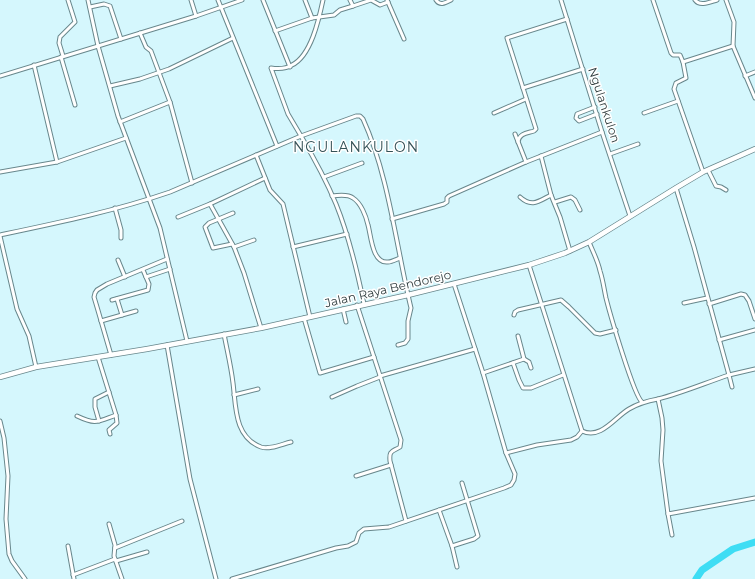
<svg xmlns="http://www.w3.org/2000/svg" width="755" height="579" viewBox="0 0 755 579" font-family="Montserrat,sans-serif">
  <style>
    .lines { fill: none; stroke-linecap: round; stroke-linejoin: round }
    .river { stroke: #3eddf4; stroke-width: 7 }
    .minor-casing { stroke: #68878c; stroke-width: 5 }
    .secondary-casing { stroke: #68878c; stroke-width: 6 }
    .minor { stroke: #fff; stroke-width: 3 }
    .secondary { stroke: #fff; stroke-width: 4.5 }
    .labels { text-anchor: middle; stroke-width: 3; stroke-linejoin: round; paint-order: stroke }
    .street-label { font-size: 12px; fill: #323f41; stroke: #fff }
    .quarter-label { font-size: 14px; letter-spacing: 1px; fill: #345156; stroke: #fff }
  </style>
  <rect width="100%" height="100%" fill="#d5f7fd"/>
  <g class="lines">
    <polyline class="river" points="696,579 702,570 733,549 755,542"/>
    <defs>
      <g id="minor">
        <polyline points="88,0 98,46 118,116 160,228 187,341"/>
        <polyline points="191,0 196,16"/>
        <polyline points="218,0 277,146"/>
        <polyline points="263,0 290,67"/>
        <polyline points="305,0 312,18"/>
        <path d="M 323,0 C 319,19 311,56 292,65 C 286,69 278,69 271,68 L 288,114 L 301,136 L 356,116 L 360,116 L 363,119 C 389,176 396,246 411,308 L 408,321 L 408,339 L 405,343 L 398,345"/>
        <polyline points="350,0 353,6 371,0 380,5 388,2"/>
        <polyline points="387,0 404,39"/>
        <path d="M 436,0 C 440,6 445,3 451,0"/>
        <polyline points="561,0 602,132 630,216"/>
        <polyline points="653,0 671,53 673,55 680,55 683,62 686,78 676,83 674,89 703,172"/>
        <path d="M 695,0 C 700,7 710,2 717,0"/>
        <polyline points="726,0 734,22 733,46"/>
        <polyline points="90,7 104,4 110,6 121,39"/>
        <polyline points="275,31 312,18 334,15 340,10 353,6"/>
        <polyline points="140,33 146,47 151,51 170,102 192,183"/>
        <polyline points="63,56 59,43 60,37 75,22 68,0"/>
        <polyline points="61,57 75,105"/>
        <polyline points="683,62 733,46 755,98"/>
        <polyline points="34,65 57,162"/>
        <polyline points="0,76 196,16 242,0"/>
        <polyline points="745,76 755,72"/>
        <polyline points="110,86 140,79 169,69 233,38"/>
        <polyline points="523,88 507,38 567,19"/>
        <polyline points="595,107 577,114 576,118 579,121 597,114"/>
        <polyline points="494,113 526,99"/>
        <polyline points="644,113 678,101"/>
        <polyline points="120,122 170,102"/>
        <polyline points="515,134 526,162"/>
        <path d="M 518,142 C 519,133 528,133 534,131 L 536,129 L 523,88 L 583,69"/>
        <polyline points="610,154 638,144"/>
        <polyline points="256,155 270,190 283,204 310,317"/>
        <polyline points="541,156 551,195 560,217 570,251"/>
        <polyline points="708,170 716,186 721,187 726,190"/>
        <polyline points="0,172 57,162 126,138"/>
        <polyline points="324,177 362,163"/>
        <path d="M 332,196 C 339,195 348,194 353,198 C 361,203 366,216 368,225 C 371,235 372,264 388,262 C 392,262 397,259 400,258"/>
        <path d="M 520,197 C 532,208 539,201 551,195"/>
        <polyline points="555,202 571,197 575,200 580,210"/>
        <polyline points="210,204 265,178"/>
        <polyline points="115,208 121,230 121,238"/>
        <polyline points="178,217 210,204 234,247 244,273 261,328"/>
        <polyline points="392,219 444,204 447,202 447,198 449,196 526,162 602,132"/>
        <path d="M 0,235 C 57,223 115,211 170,192 L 301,136 C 314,158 326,180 336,204 C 349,236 357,270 364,304"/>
        <polyline points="0,236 17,309 29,336 36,367"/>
        <path d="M 589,242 C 593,252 598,261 600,271 C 603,280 604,289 606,298 C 610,314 634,396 642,402"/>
        <polyline points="232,244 213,248 205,227 209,223 233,213"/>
        <polyline points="234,247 254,240"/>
        <polyline points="293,247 347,234"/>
        <polyline points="118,260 125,277"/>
        <polyline points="146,277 170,269"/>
        <polyline points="117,299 122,315"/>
        <polyline points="112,300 148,290 149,284 143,270"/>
        <polyline points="684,303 707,298"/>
        <polyline points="709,304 741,294 745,295 749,301 755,319"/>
        <path d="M 357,305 L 401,440 L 400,447 C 392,452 389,450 390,461 L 406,521"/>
        <polyline points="343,309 346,322"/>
        <polyline points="514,315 515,312 518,310 561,300 569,307 595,333 600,334 616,330"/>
        <polyline points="304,318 320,373 374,357"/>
        <polyline points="101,321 136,311"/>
        <path d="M 224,334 C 227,350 231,366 233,383 C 236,406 234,437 261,447 C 270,450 282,444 291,442"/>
        <polyline points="518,336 524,359"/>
        <polyline points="719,340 755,330"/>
        <polyline points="167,345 190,479 216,579"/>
        <polyline points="111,355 97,307 94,297 95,293 97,290 107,284 167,259"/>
        <polyline points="98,357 116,415 117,423 109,430 110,434"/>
        <polyline points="513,363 519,380 523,388 531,388 563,375"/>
        <polyline points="483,373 524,359 529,362 531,368"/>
        <polyline points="380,376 475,349"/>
        <polyline points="732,387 729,375 755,369"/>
        <polyline points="234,395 258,389"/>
        <polyline points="332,397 357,386 380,377"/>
        <polyline points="658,399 662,418 663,430 661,461 668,514 755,498"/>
        <path d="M 77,416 C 96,425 97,422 116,415"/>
        <polyline points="0,421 4,438 8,476 6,519 9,554 12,561 25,579"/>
        <polyline points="99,421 95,407 95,399 109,392"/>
        <path d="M 582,431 C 601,440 615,417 629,409 C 639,403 647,401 658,399 C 682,393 705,383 729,375 L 694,247 L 676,188"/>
        <polyline points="506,453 537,445 571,440 577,437 582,431 529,265"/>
        <polyline points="356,476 391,465"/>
        <polyline points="439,510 452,546 457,567"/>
        <polyline points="668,514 672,535"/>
        <polyline points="109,524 115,545 114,556 122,579"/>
        <polyline points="68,546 74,579"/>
        <polyline points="452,546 474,539 478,536 462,483"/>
        <polyline points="115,548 182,521"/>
        <polyline points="116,561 147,552"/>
        <polyline points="73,575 115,559"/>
        <polyline points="232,579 336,548 348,546 356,542 359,533 364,529 389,527 504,488 511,485 514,480 515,474 506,453 483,373 454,284"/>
      </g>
      <polyline id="secondary" points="0,377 36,367 147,349 261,328 408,295 529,265 565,253 589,242 676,188 703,172 755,149"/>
    </defs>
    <use href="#minor" class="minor-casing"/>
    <use href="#secondary" class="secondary-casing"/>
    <use href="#minor" class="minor"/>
    <use href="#secondary" class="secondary"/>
  </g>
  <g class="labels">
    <g class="street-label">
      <text transform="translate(604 105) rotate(72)" y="4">Ngulankulon</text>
      <text transform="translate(388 289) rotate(-13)" y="4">Jalan Raya Bendorejo</text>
    </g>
    <g class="quarter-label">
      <text x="356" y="152">NGULANKULON</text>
    </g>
  </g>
</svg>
